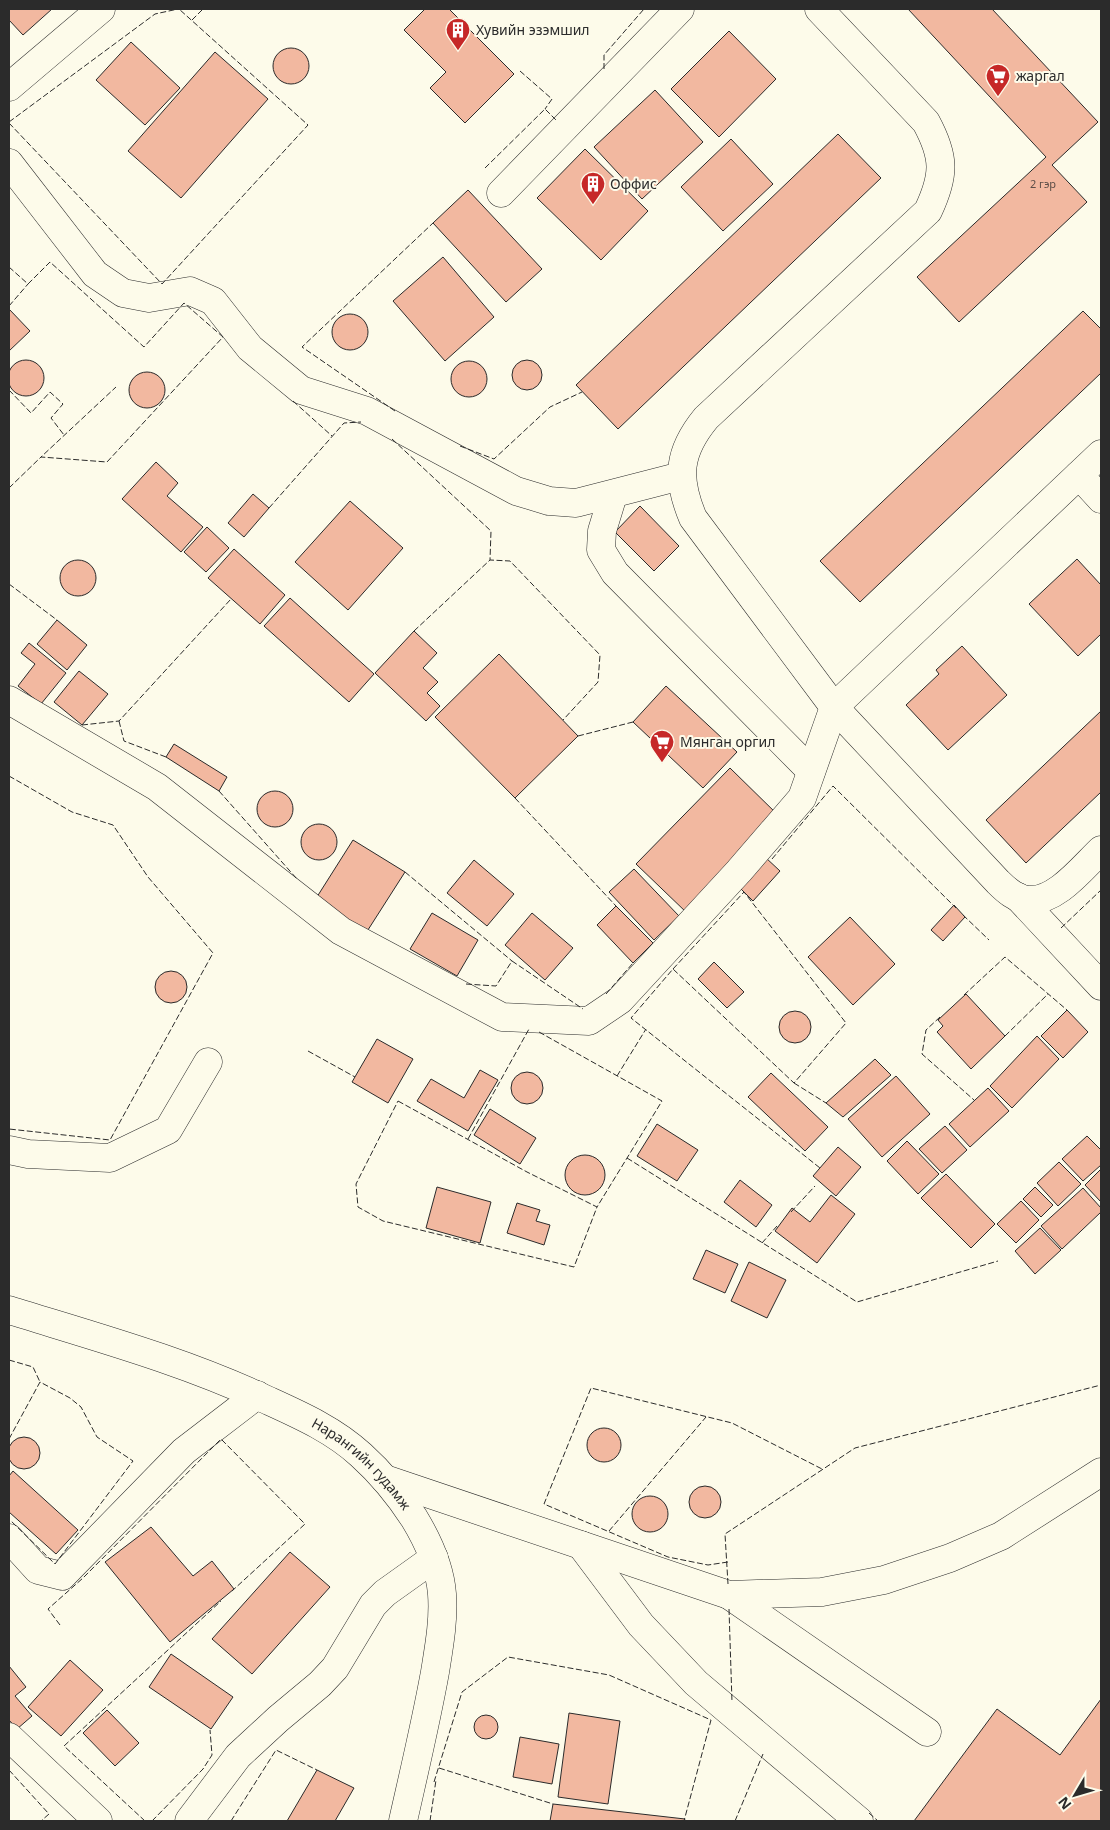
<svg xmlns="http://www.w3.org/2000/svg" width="1110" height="1830" viewBox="0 0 1110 1830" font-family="'Noto Sans',sans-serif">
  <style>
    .building { fill: #f2b8a0; stroke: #2b2b2b }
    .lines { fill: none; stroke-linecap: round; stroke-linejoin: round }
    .minor-casing { stroke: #2b2b2b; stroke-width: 29 }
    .major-casing { stroke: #2b2b2b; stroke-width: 29 }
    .minor { stroke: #fdfbea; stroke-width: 28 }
    .major { stroke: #fdfbea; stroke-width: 28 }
    .fence { stroke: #2b2b2b; stroke-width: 1; stroke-dasharray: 6 2.5; stroke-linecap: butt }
    .labels { text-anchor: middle; stroke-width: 4; stroke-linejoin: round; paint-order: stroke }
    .number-label { font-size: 11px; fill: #5d4e48 }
    .poi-label { font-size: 14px; fill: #2b2b2b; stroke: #fdfbea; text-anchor: start }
    .street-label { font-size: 14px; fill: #2b2b2b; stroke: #fdfbea }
  </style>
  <rect width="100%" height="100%" fill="#fdfbea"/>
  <g class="building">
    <polygon points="9,9 52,9 23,35 9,20"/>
    <polygon points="425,9 449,9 514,74 465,123 430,88 446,72 404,30"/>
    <polygon points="908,9 992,9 1098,122 1052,165 1087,202 959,322 917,277 1046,157"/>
    <polygon points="729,31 776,79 719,137 671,89"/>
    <polygon points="131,42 180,88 145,125 96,80"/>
    <circle cx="291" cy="66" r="18"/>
    <polygon points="215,52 268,99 181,198 128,151"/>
    <polygon points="655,90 703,142 642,199 594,147"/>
    <polygon points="838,134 881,178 618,429 576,385"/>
    <polygon points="731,139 773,184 723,231 681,187"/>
    <polygon points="585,149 648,211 601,260 537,198"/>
    <polygon points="468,190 542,269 506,302 433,223"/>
    <polygon points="443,257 494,317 445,361 393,301"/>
    <polygon points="9,309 30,331 9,351"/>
    <polygon points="1083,311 1101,329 1101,373 860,602 820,561"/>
    <circle cx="350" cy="332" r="18"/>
    <circle cx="527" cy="375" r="15"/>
    <circle cx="26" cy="378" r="18"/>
    <circle cx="469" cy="379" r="18"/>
    <circle cx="147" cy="390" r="18"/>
    <polygon points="156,462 178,483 167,496 203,527 181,552 122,499"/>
    <polygon points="253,494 269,508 244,537 228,523"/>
    <polygon points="350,501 403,548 348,610 295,562"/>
    <polygon points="640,506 679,546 654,571 615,532"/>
    <polygon points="207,527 229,548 206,572 184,552"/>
    <polygon points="234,549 285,595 260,624 208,578"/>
    <polygon points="1077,559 1101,585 1101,634 1078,656 1029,604"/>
    <circle cx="78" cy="578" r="18"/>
    <polygon points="290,598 374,674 349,702 264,626"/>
    <polygon points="57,620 87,645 67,670 37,644"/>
    <polygon points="414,631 437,653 423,668 438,682 427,693 440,706 426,721 375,673"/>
    <polygon points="29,643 66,673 41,704 18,686 35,664 21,653"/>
    <polygon points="962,646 1007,695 948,750 906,705 939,674 936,670"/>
    <polygon points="499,654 578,736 515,798 435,717"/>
    <polygon points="79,671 108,694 82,725 54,702"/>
    <polygon points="666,686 737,752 703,788 633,722"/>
    <polygon points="1101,711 1101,792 1026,863 986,820"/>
    <polygon points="174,744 227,777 219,791 166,757"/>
    <polygon points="730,768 780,817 687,913 636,864"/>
    <circle cx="275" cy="809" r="18"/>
    <circle cx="319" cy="842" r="18"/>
    <polygon points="353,840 405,872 366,933 315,900"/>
    <polygon points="765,857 780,871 753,901 738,886"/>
    <polygon points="474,860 514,894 487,926 447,893"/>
    <polygon points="634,869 679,916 654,940 609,892"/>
    <polygon points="954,905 965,917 943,941 931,930"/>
    <polygon points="616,906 653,943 633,963 597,925"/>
    <polygon points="432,913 478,940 457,976 410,949"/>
    <polygon points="532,913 573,948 545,980 505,945"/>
    <polygon points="850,917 895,964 853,1005 808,957"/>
    <polygon points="714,962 744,992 727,1008 698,979"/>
    <circle cx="171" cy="987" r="16"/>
    <polygon points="966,994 1005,1036 971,1069 937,1032 943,1026 938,1020"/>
    <polygon points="1067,1010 1088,1032 1063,1058 1041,1036"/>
    <circle cx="795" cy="1027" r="16"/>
    <polygon points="1037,1036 1059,1059 1012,1108 990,1086"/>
    <polygon points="377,1039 413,1059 388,1103 352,1082"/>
    <polygon points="875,1059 891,1075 843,1117 826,1103"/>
    <polygon points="480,1070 498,1080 468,1131 417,1101 431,1079 464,1098"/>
    <circle cx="527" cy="1088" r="16"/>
    <polygon points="771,1073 828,1127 805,1151 748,1097"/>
    <polygon points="896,1076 930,1114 882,1157 848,1119"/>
    <polygon points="988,1088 1009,1111 970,1147 949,1124"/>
    <polygon points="490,1109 536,1138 520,1164 474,1135"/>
    <polygon points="657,1124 698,1150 677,1181 637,1156"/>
    <polygon points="945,1126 967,1150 942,1173 919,1149"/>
    <polygon points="1087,1136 1101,1150 1101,1165 1083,1181 1062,1159"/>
    <polygon points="907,1141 939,1174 918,1194 887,1161"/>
    <polygon points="838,1147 861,1167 836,1196 813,1176"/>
    <circle cx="585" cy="1175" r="20"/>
    <polygon points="1059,1162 1081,1184 1058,1206 1037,1183"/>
    <polygon points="1101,1169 1101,1202 1085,1185"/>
    <polygon points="946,1174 995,1224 971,1248 921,1198"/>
    <polygon points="740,1180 772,1205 756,1227 724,1202"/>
    <polygon points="437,1187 491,1202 480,1243 426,1228"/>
    <polygon points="1035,1187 1053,1205 1041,1217 1023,1199"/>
    <polygon points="1083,1188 1101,1208 1101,1212 1062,1249 1041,1226"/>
    <polygon points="831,1195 855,1214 817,1263 775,1231 792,1208 810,1222"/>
    <polygon points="1021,1201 1039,1220 1016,1243 997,1224"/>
    <polygon points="517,1203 540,1210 536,1221 550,1225 544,1245 507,1233"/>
    <polygon points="1040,1228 1061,1250 1035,1274 1015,1251"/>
    <polygon points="706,1250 738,1264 725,1293 693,1279"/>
    <polygon points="749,1262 786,1280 767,1318 731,1301"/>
    <circle cx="604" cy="1445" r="17"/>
    <circle cx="24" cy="1453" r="16"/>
    <polygon points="13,1471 78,1530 56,1554 9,1512 9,1476"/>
    <circle cx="705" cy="1502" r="16"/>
    <circle cx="650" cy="1514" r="18"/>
    <polygon points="151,1527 193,1576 212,1561 234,1589 170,1642 105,1562"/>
    <polygon points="290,1552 330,1587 252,1674 212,1639"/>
    <polygon points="171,1654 233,1697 211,1729 149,1687"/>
    <polygon points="70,1660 103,1690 61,1736 28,1707"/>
    <polygon points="9,1666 26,1687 15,1696 32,1716 17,1729 9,1720"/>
    <polygon points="1101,1699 1101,1821 914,1821 997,1709 1060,1755"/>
    <polygon points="107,1710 139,1743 115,1766 83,1733"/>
    <polygon points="569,1713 620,1721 608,1804 558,1797"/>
    <circle cx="486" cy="1727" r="12"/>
    <polygon points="520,1737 559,1744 552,1784 513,1777"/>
    <polygon points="317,1770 354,1788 335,1821 287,1821"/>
    <polygon points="553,1804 685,1819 684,1821 550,1821"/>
  </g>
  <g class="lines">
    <defs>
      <g id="minor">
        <path d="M 819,9 L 926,122 C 945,157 945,175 928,211 L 706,418 C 678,452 676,478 693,518 L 834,707 L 998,882 C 1006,890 1016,899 1028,900 C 1056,902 1082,868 1101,850"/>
        <polyline points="9,87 101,9"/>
        <polyline points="9,163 95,274 123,293 149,298 190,291 213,301 250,348 301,390 367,411 516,491 549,501 576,503 681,476"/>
        <polyline points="501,193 680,9"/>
        <polyline points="1079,475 1101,499"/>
        <polyline points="613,495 602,531 601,550 615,573 811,771"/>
        <polyline points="9,700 157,787 341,931 502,1017 589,1021 620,1000 739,871 802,798 834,707 1101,454"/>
        <polyline points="1018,897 1101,986"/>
        <polyline points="9,1150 28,1154 110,1158 168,1130 208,1062"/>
        <polyline points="385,1479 729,1595 822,1592 884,1580 950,1558 1001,1536 1101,1472"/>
        <polyline points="9,1538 38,1570 62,1576 184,1451 257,1395"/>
        <polyline points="581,1545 641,1625 696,1683 859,1821"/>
        <polyline points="729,1595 927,1732"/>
        <polyline points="9,1737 98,1821"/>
        <polyline points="189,1821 238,1756 278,1719 320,1684 335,1668 373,1605 385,1593 434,1558"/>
      </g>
      <g id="major">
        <path id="s1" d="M 9,1310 C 96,1337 184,1361 267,1400 C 300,1415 334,1430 361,1455 C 381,1473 399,1495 414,1518 C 428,1541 440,1567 442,1594 C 444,1620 439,1647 435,1672 C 426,1722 414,1772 403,1821"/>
      </g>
    </defs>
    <use href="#minor" class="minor-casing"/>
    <use href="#major" class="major-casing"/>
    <use href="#minor" class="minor"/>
    <use href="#major" class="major"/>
    <g class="fence">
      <polyline points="192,20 203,9"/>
      <polyline points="604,69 604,55 644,9"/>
      <polyline points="520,71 552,99 545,109"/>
      <polyline points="9,122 155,14 178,9"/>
      <polyline points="9,123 162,284 308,125 179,9"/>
      <polyline points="485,168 545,109 556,120"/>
      <polyline points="9,267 28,284 50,262 144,347 184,303 223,337 107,462 41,457 116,387"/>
      <polyline points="9,306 28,284"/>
      <polyline points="9,390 31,413 50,392 63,404 51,418 64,435"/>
      <polyline points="293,401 332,436"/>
      <polyline points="395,411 302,347 433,223"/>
      <polyline points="392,439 491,531 490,560"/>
      <polyline points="460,446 494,459 550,407 582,392"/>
      <polyline points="9,488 41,457"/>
      <polyline points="269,508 344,423 361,422"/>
      <polyline points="9,584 57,620"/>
      <polyline points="414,631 490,560 510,561 600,655 598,682 563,720"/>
      <polyline points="119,721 124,741 166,757"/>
      <polyline points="82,725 119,721 231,599"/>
      <polyline points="578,736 633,722"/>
      <polyline points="9,776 72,812 113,825 148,877 213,953 110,1140 9,1129"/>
      <polyline points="219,791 297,879"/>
      <polyline points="515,798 616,906"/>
      <polyline points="772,859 833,786 956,908"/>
      <polyline points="405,872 512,961"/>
      <polyline points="963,915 989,940"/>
      <polyline points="1061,928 1101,890"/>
      <polyline points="673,969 744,892 846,1023 794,1083 673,969 631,1018 820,1168"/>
      <polyline points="466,984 496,986 512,961 583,1009"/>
      <polyline points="606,994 633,963"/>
      <polyline points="964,995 1005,957 1067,1010"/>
      <polyline points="940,1017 926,1030 922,1054 974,1100"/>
      <polyline points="539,1032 662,1101 597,1207"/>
      <polyline points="1005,1036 1048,994"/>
      <polyline points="308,1051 355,1077"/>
      <polyline points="617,1076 646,1029"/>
      <polyline points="794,1083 826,1103"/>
      <polygon points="398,1101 527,1172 597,1207 574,1267 383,1221 358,1207 356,1184"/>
      <polyline points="468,1139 529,1029"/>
      <polyline points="627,1158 857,1302 998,1261"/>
      <polyline points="791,1212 815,1186"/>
      <polyline points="762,1243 777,1226"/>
      <polyline points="9,1360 33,1367 40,1382"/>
      <polyline points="9,1439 40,1382 70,1398 81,1407 97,1437 133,1461 55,1564 9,1519"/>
      <polyline points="609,1531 706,1417"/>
      <polyline points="728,1562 708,1565 668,1557 544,1504 591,1388 732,1423 822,1469"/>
      <polyline points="728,1584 725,1534 855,1448 1101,1385"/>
      <polyline points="729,1609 732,1702"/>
      <polyline points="60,1625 48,1609 83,1578 221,1439 305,1524 232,1591"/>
      <polyline points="439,1768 553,1804"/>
      <polyline points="9,1770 49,1814 41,1821"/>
      <polyline points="434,1782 462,1692 508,1657 609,1675 711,1720 684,1821"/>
      <polyline points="869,1813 878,1821"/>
      <polyline points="145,1821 64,1746 221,1601"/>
      <polyline points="152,1821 203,1769 212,1755 210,1730"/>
      <polyline points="231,1821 276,1750 317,1770"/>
      <polyline points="430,1821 436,1780"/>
      <polyline points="735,1821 763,1754"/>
    </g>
  </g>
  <defs>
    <symbol id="building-pin" viewBox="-11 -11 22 30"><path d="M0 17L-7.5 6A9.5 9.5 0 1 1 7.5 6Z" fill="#c62828" stroke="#fdfbea"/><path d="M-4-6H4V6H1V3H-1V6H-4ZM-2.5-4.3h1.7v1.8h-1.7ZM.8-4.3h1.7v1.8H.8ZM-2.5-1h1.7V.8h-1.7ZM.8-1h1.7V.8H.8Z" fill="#fff"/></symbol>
    <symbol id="supermarket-pin" viewBox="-11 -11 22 30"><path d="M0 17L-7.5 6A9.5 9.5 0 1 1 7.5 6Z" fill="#c62828" stroke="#fdfbea"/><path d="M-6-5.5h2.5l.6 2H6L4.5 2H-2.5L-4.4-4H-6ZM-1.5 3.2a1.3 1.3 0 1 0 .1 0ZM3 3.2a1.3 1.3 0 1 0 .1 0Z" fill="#fff"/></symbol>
  </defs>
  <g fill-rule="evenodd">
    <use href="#building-pin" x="444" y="16" width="28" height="38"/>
    <use href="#supermarket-pin" x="984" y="62" width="28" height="38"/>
    <use href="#building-pin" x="579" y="170" width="28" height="38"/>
    <use href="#supermarket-pin" x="648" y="728" width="28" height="38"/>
  </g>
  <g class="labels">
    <g class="number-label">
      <text x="1043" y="188">2 гэр</text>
    </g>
    <g class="poi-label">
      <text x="476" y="35">Хувийн эзэмшил</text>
      <text x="1016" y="81">жаргал</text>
      <text x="610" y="189">Оффис</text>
      <text x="680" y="747">Мянган оргил</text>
    </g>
    <g class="street-label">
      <text dy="5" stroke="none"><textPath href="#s1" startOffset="389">Нарангийн гудамж</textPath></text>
    </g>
  </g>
  <rect width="1110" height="1830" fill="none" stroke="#2b2b2b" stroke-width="20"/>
  <g transform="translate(1075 1795) rotate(232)" stroke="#fdfbea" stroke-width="4" paint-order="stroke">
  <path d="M0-4L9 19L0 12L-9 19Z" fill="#2b2b2b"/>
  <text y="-8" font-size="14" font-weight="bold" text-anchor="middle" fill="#2b2b2b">N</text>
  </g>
</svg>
